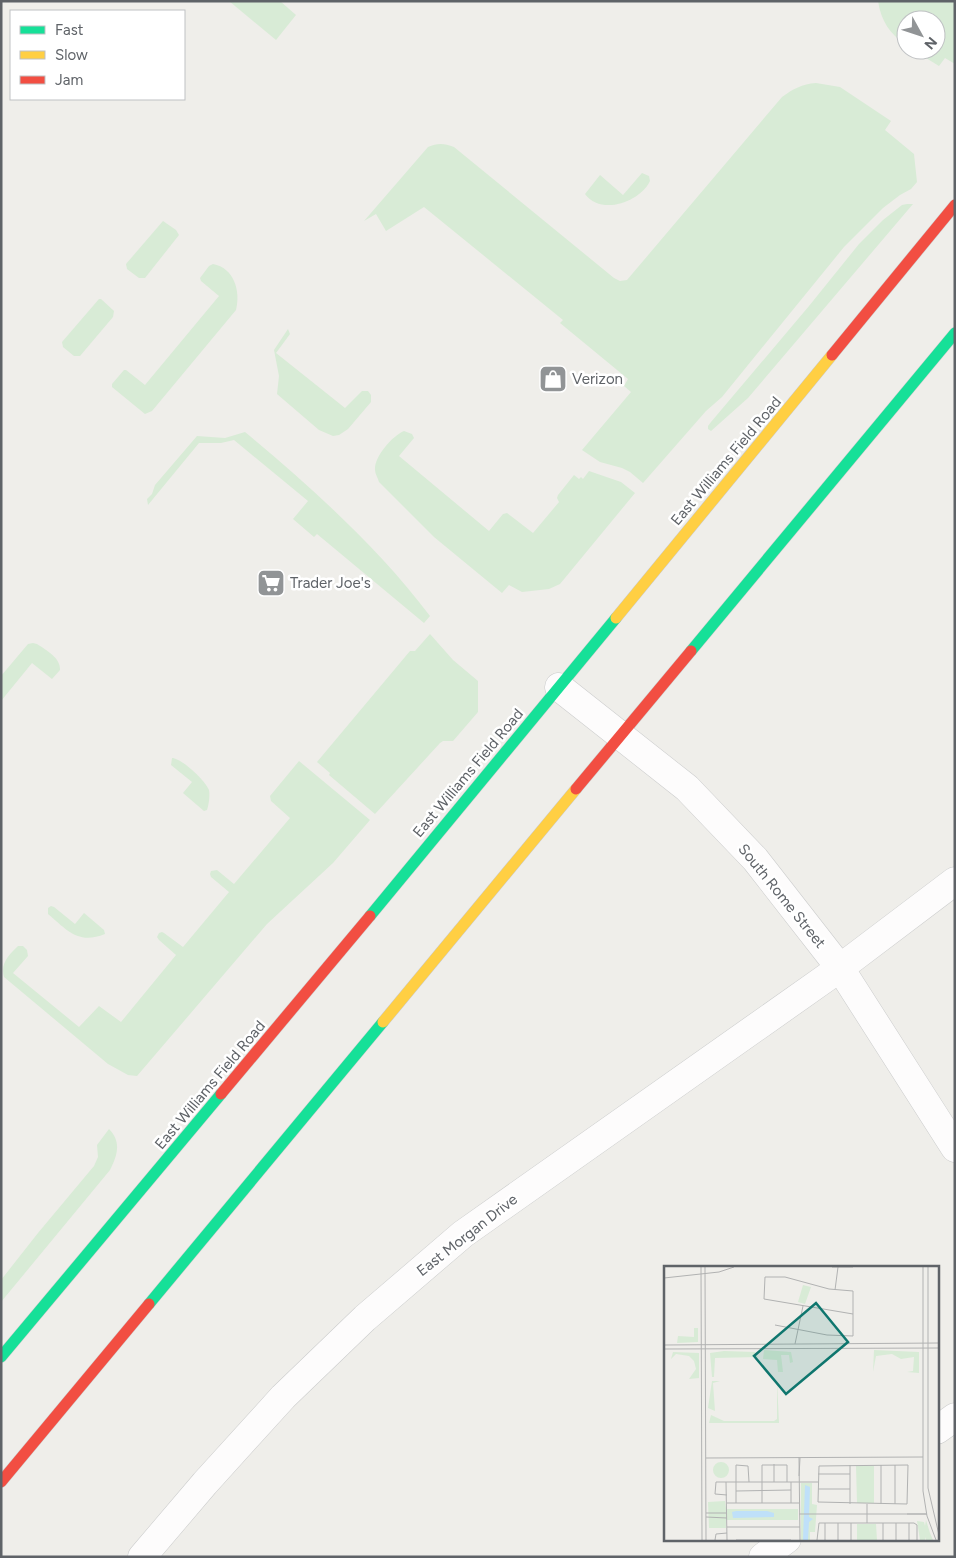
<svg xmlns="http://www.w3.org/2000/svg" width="956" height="1558" viewBox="0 0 956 1558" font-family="Figtree,sans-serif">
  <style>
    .green { fill: #d8ebd6 }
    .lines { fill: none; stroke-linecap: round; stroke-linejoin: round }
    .street-casing { stroke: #cbcccc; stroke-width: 29 }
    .fast-casing { stroke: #cacacb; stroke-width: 12 }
    .slow-casing { stroke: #cacacb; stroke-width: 12 }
    .jam-casing { stroke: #cacacb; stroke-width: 12 }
    .street { stroke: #fdfcfc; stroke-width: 28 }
    .fast { stroke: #16e098; stroke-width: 11 }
    .slow { stroke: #ffcf43; stroke-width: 11 }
    .jam { stroke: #f24e42; stroke-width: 11 }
    .labels { text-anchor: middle; stroke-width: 5; stroke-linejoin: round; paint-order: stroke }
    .poi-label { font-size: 15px; fill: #5f6368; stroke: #fff; text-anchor: start }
    .street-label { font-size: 15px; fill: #5f6368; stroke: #fff }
    .inset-road { fill: none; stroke: #b1b2b2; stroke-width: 1 }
    .view { fill: #0f766e; fill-opacity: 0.15; stroke: #0f766e; stroke-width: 2.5 }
    .inset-edge { fill: none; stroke: #5f6368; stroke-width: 2.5 }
  </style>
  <rect width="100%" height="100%" fill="#efeeea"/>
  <g class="green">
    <polygon points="229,1 280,1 296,15 276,40"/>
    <path d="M 878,1 L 955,1 L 955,64 L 945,58 L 939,66 L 913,50 L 936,50 L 936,20 L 906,20 L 906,45 C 890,34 881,21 878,1 Z"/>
    <path d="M 816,83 L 840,87 L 891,121 L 885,130 L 914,154 L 917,182 L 911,189 L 900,195 L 883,208 L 844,247 L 722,397 L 706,411 L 643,483 L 630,472 L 622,468 L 600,462 L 582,450 L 631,392 L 624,386 L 628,379 L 560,323 L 563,320 L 424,207 L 386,231 L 376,214 L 364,221 L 428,147 C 437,143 444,143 454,147 L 614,278 L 620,281 L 627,280 L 782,97 C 793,89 802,84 816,83 Z"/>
    <path d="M 642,173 L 649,176 L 650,181 C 640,202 601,216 585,194 L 600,175 L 623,195 Z"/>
    <polygon points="907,204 913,204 748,398 711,431 708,429 708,426 711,422 809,306 859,244 883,220 902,205"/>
    <polygon points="163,221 176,230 179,235 145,278 139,278 127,269 126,264"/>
    <path d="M 213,264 C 234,268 241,291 236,310 L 152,411 L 145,414 L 112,387 L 112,384 L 124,370 L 126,370 L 145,385 L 219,296 L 201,281 L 200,278 L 209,266 Z"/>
    <polygon points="99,299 101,299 114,311 113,317 80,356 74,356 63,347 62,342"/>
    <polygon points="288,329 290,334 276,353 345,408 362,391 368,391 371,395 371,402 348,429 339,435 333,436 319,430 277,394 279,376 274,350"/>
    <path d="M 404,431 L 412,434 L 414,438 L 399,456 L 489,531 L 503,514 L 507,513 L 533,533 L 559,502 L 557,498 L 558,495 L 574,475 L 579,479 L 581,477 L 583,479 L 589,471 L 621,482 L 635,493 L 560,584 L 549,589 L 522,592 L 509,585 L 502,593 L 434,537 L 379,482 C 378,478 375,474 375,470 C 374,457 392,436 404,431 Z"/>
    <path d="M 245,432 C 313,489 377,546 430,616 L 424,623 L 317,534 L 314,537 L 293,519 L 308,501 L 234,440 L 221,443 L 199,443 L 148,505 L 147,499 L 152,494 L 155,485 L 197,436 L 225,438 Z"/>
    <polygon points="430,634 453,660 478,681 478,712 453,741 443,741 440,743 375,814 329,775 330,773 317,762 410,651 415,651"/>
    <path d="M 33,643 L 37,644 C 46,650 61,658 60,670 L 52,679 L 32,663 L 1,701 L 1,676 L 28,644 Z"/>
    <path d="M 172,758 C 181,758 205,780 209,790 C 210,795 209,804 207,810 L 204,811 L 183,793 L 192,782 L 171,765 Z"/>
    <path d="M 299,761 L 370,820 L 333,863 L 267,924 L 137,1076 L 128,1075 L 108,1064 L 4,977 C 0,963 9,955 18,946 L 23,946 L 27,950 L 28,956 L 13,973 L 79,1027 L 99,1006 L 121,1022 L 176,955 L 159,940 L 157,937 L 159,933 L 162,932 L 164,933 L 183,947 L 229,892 L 211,877 L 210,874 L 211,871 L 217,870 L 234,884 L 290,818 L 271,801 L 270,796 Z"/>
    <path d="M 51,906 L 54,907 L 75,924 L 84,913 L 104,930 L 105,934 C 78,945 67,930 48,914 L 48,908 Z"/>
    <path d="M 109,1129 C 122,1142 117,1156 110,1170 L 1,1302 L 1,1280 L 38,1233 L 94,1166 L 98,1157 L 97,1145 Z"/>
  </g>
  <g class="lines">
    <defs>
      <g id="street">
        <polyline points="559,687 687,788 755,859 840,968 955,1148"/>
        <polyline points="937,1430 955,1417"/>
        <polyline points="142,1557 205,1483 283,1397 365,1318 463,1234 840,968 955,881"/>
        <polyline points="763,1557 787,1539"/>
      </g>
      <g id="fast">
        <polyline points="691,651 955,333"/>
        <polyline points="370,916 616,618"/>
        <polyline points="149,1304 383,1022"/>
        <polyline points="1,1357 221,1094"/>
      </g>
      <g id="slow">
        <polyline points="616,618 832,355"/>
        <polyline points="383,1022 576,789"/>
      </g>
      <g id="jam">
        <polyline points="832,355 955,205"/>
        <polyline points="576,789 691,651"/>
        <polyline points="221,1094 370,916"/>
        <polyline points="1,1482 149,1304"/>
      </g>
    </defs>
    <use href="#street" class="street-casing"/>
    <use href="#fast" class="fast-casing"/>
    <use href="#slow" class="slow-casing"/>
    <use href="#jam" class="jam-casing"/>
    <use href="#street" class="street"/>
    <use href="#fast" class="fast"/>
    <use href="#slow" class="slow"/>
    <use href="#jam" class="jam"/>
  </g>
  <defs>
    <symbol id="shop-square" viewBox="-11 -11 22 22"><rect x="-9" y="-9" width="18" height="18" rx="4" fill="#919496" stroke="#fff"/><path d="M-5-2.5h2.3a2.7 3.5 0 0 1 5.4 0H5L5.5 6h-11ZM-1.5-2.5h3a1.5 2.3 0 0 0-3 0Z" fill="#fff"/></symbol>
    <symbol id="supermarket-square" viewBox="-11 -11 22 22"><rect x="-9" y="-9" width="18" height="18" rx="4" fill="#919496" stroke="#fff"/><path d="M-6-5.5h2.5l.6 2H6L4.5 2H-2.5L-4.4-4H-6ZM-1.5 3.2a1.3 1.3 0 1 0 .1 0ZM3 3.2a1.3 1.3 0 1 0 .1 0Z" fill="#fff"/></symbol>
  </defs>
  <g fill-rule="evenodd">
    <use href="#shop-square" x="537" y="363" width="32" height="32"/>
    <use href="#supermarket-square" x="255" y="567" width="32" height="32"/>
  </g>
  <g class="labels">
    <g class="poi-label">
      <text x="572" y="384">Verizon</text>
      <text x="290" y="588">Trader Joe's</text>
    </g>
    <g class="street-label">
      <text transform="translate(726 461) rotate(-50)" y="5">East Williams Field Road</text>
      <text transform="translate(468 773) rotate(-50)" y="5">East Williams Field Road</text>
      <text transform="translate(782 896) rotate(51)" y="5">South Rome Street</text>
      <text transform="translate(210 1085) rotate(-50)" y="5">East Williams Field Road</text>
      <text transform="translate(467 1235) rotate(-38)" y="5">East Morgan Drive</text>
    </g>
  </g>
  <g transform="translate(664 1266)">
    <rect width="275" height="275" fill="#efeeea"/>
    <path d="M 139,19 L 147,21 L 141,38 L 134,36 ZM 30,62 L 34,62 L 34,76 L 13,77 L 14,70 L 30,71 ZM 100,84 L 127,86 L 129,96 L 126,97 L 125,89 L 117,89 L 119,106 L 114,106 L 113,94 L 99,93 ZM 210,84 L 255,86 L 255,107 L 243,106 L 249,105 L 250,91 L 237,93 L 228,88 L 212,90 L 209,106 ZM 60,85 L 91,86 L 94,91 L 51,92 L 50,111 L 48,111 L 46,87 ZM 9,86 L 35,87 L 35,112 L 25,113 L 32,103 L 30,95 L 25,90 L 12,88 L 7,93 ZM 48,115 L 56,115 L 49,117 L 51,145 L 44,142 ZM 113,115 L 115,157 L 45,157 L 47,149 L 60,155 L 110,155 L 113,153 ZM49 204a8 8 0 1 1 16 0a8 8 0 1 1-16 0ZM 192,200 L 210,200 L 210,237 L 193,237 ZM 137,217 L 148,217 L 148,238 L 153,239 L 151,266 L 146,266 L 146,274 L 137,274 ZM 61,235 L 62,243 L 134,243 L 134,254 L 62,254 L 62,262 L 45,262 L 44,236 ZM 262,254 L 266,267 L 269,274 L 262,274 L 261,271 L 261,274 L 256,274 L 253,255 L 260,256 L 261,260 ZM 193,258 L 212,258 L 213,274 L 193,274 Z" fill="#d8ebd6"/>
    <path d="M 141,219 L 146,221 L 145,251 L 149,253 L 145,256 L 144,274 L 139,274 ZM 103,245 L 110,247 L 110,251 L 69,252 L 68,246 L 72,245 Z" fill="#bfe0f9"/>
    <path class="inset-road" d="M 37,1 L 38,274M 41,1 L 42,274M 168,1 L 189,1M 259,1 L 259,225 L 263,250 L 272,274M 264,1 L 264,222 L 275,269M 0,12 L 55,6 L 70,1M 171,24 L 174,1M 111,59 L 163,69 L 189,70 L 189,25 L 165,23 L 121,11 L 101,11 L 100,33 L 189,48M 131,78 L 139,40M 0,79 L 275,77M 0,83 L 275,82M 135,191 L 136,274M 42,192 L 259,191M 110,198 L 110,216M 186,199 L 186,238M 217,199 L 217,238M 231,199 L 231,238M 244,199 L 243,238 L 154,236 L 155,200 ZM 154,208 L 186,208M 135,210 L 136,192M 62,216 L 63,274M 127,216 L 127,237M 154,223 L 186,223M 72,225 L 127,224M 63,229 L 51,228 L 52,216 L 154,216M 63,237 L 135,237M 72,237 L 72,199 L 84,200 L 85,216M 98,237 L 98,199 L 123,199 L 123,216M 203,238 L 203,257M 42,247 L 63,247M 135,248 L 263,248M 243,248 L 263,248M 42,251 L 63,252M 174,257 L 174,274M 187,257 L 187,274M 219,257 L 219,274M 232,257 L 232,274M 245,257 L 245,274M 63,261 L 136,261M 51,274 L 52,268 L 63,267M 72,274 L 127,274M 153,274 L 155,257 L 250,257 L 253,259 L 253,274M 161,274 L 161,257"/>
    <path class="view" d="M 152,37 L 184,76 L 122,128 L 90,90 Z"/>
    <rect width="275" height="275" class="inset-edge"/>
  </g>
  <rect width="956" height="1558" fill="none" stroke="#5f6368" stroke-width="5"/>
  <rect x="10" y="10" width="175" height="90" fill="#ffffff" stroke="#bfc1c3"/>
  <rect x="20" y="26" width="25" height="8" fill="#16e098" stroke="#bfc1c3"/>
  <text x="55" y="35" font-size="15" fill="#5f6368">Fast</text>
  <rect x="20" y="51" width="25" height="8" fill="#ffcf43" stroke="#bfc1c3"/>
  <text x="55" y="60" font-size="15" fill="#5f6368">Slow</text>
  <rect x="20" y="76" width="25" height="8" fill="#f24e42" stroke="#bfc1c3"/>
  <text x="55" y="85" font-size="15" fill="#5f6368">Jam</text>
  <g transform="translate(921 35) rotate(130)"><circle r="24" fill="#ffffff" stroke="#bfc1c3"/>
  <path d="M0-4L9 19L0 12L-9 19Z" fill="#919496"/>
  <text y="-8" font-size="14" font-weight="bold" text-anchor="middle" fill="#5f6368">N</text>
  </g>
</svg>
